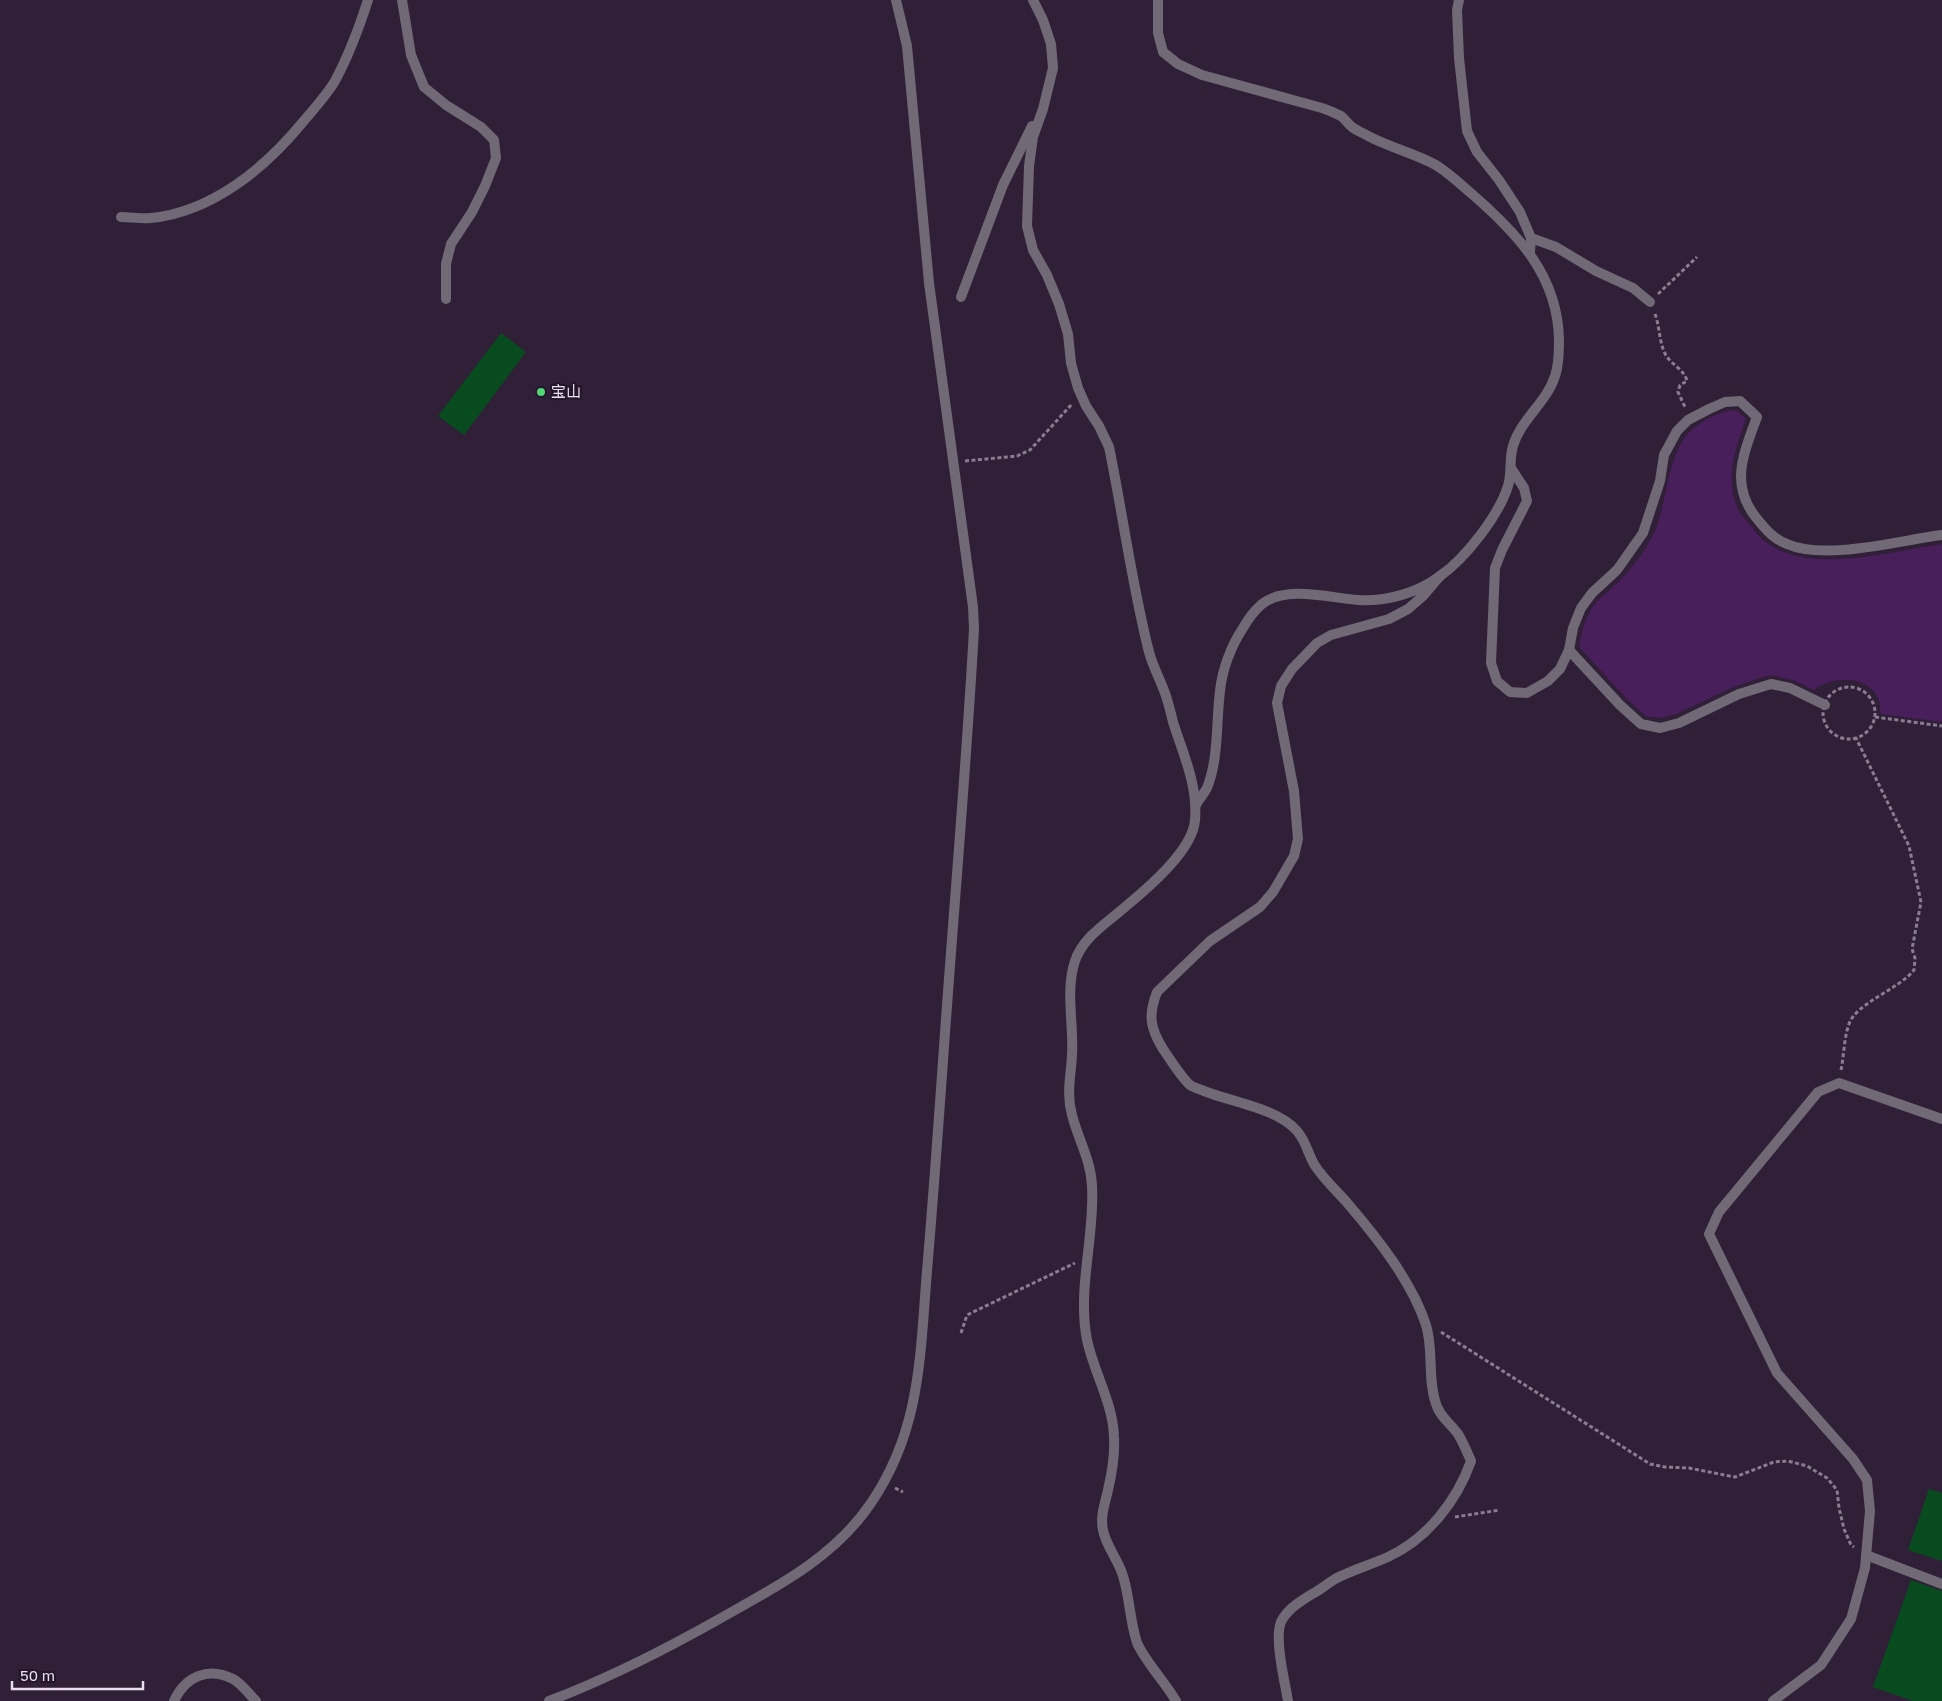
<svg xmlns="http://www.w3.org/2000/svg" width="1942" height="1701" viewBox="0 0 1942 1701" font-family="'Golos Text','Noto Sans SC',sans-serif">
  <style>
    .green { fill: #481e5b }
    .building { fill: #084b1f }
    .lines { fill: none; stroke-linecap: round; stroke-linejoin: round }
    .path { stroke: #8a7d91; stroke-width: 3; stroke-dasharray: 4 2.5; stroke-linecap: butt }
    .service { stroke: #716975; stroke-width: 10 }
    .minor { stroke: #716975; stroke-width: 10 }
    .tertiary { stroke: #716975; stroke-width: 10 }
    .poi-dot { fill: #50d674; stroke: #25162c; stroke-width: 2 }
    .labels { text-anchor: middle; stroke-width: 4.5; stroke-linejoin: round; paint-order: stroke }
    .poi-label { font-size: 15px; fill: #e8deee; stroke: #25162c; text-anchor: start }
  </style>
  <rect width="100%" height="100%" fill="#2f1f37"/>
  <path class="green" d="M 1736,410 L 1746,419 C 1735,449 1724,480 1739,511 C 1742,517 1748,522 1751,526 C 1756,532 1761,539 1767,543 C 1811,575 1892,551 1942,544 L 1942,722 L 1881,714 C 1880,709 1880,702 1878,698 C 1867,674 1831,676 1814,690 L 1793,680 L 1770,675 L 1736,686 L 1676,714 L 1660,718 L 1646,716 L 1627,699 L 1579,647 C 1581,636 1583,625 1588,615 C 1596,598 1613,589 1624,576 C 1634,565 1644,552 1651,539 C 1668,509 1665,461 1687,435 C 1698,422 1719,411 1736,410 Z"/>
  <g class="building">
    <polygon points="501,333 526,352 464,435 438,416"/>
    <polygon points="1929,1489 1942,1493 1942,1561 1908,1550"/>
    <polygon points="1911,1580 1942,1591 1942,1701 1913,1701 1873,1687"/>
  </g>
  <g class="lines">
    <g class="path">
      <polyline points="1658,294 1697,257"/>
      <path d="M 1655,314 C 1660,327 1659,345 1667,357 C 1673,365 1685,371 1687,381 L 1680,385 L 1678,392 L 1685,407"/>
      <polyline points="965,461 1017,456 1030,450 1072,404"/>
      <circle cx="1849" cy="713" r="26"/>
      <polyline points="1875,717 1942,726"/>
      <path d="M 1841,1070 C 1844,1055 1844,1038 1849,1024 C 1856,1003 1898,990 1914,970 L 1915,958 L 1912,949 L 1921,902 L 1909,846 L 1856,738"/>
      <polyline points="1441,1332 1650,1464 1665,1467 1689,1468 1735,1477 1774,1462 1788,1461 1807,1466 1827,1478 1837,1490 1839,1508 1844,1529 1851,1545 1854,1547"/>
      <polyline points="961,1333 967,1315 1075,1263"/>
      <polyline points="895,1488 903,1492"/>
      <polyline points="1455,1517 1500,1510"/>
    </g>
    <polyline class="service" points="402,0 411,55 424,87 446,105 481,127 494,140 496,158 485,186 472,212 451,244 446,264 446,299"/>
    <g class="minor">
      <path d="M 1033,0 L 1043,20 L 1051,44 L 1053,68 L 1043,109 L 1033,137 L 1029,166 L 1027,226 L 1033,250 L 1047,275 L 1059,304 L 1068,334 L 1071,363 L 1078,388 L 1086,406 L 1099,426 L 1109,447 C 1123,515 1132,585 1149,652 C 1153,667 1161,681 1166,696 C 1169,705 1171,714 1173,722 C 1183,754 1198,785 1195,820 C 1193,850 1148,888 1125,907 C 1107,923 1083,937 1075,961 C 1065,991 1074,1024 1072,1055 C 1071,1076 1066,1093 1072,1115 C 1078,1139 1091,1160 1092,1186 C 1095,1237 1077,1288 1087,1340 C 1094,1373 1113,1403 1114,1437 C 1115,1455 1112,1473 1108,1490 C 1105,1504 1100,1516 1103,1530 C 1106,1546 1117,1558 1122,1573 C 1130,1595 1130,1626 1138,1645 C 1148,1665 1165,1682 1176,1701"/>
      <path d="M 1158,0 L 1158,33 L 1163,52 L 1178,64 L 1202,75 L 1322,108 C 1328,110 1335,113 1341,116 C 1345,119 1348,124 1352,127 C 1357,131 1364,133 1370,137 C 1390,147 1412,153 1432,163 C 1446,170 1460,184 1472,194 C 1518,234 1558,276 1559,340 C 1559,351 1559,365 1555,376 C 1547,402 1521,419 1513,446 C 1509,459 1512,473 1508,486 C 1499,515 1465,559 1440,576 C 1418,593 1385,602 1358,600 C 1330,598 1286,585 1262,604 C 1254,611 1248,619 1243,628 C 1231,646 1222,670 1220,691 C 1216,722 1219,758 1207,788 C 1204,794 1199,799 1196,805"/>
      <polyline points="1459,0 1457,10 1459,58 1467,131 1477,152 1499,180 1520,212 1531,238 1530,252"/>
      <polyline points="1531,238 1556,247 1596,271 1633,288 1650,302"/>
      <polyline points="961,297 1003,185 1032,126"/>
      <path d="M 1511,468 L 1524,488 L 1527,501 L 1502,550 L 1495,568 L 1491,663 L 1497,681 L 1510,692 L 1527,693 L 1548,681 L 1560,669 L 1569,650 L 1573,628 L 1581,608 L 1592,593 L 1617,570 L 1643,533 L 1660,481 L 1664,455 L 1677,431 L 1688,420 L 1709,409 L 1725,402 L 1740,401 L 1757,417 C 1743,455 1729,486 1758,520 C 1767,531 1774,539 1787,544 C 1825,561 1901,540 1942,535"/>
      <polyline points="1569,650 1620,705 1641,724 1660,728 1679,723 1739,694 1771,684 1790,688 1825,705"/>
      <polyline points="1866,1555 1942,1584"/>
      <path d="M 1288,1701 C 1285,1683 1274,1638 1281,1622 C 1287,1609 1301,1601 1312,1594 C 1320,1590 1327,1584 1335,1579 C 1352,1570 1370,1565 1388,1557 C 1427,1539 1457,1501 1471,1461 C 1467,1452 1463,1442 1458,1434 C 1450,1423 1440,1417 1436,1404 C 1427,1378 1434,1351 1426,1325 C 1412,1282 1378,1239 1349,1205 C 1338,1192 1323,1179 1314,1164 C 1308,1154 1306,1141 1297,1131 C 1277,1108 1231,1102 1204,1091 C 1200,1089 1194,1088 1190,1085 C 1181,1077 1170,1059 1163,1049 C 1150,1028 1148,1015 1157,992 L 1210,941 L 1260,907 L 1273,892 L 1294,856 L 1298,839 L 1294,791 L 1277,703 L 1281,686 L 1292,669 L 1317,643 L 1331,635 L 1389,619 L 1408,609 L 1423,596 L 1440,576"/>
      <polyline points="1773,1701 1821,1665 1851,1619 1865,1568 1870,1511 1867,1480 1853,1459 1777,1373 1709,1234 1719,1212 1818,1092 1839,1083 1942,1119"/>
    </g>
    <g class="tertiary">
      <path d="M 121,217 C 131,217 141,219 151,218 C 212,212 265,168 302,123 C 313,110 326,96 335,81 C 349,55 359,28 368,0"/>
      <path d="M 174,1701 C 185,1677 208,1666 233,1679 C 241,1683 249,1694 256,1701"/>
      <path d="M 549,1701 C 607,1679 668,1648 721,1618 C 776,1587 835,1557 871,1503 C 921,1430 920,1355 927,1271 C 933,1201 938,1131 943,1061 C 953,917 966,773 974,629 L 973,607 L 929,283 L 907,46 L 896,0"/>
    </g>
  </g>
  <circle class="poi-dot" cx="541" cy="392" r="5"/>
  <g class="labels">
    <g class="poi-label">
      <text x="551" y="397">宝山</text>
    </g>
  </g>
  <path d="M12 1681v8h131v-8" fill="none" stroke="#e8deee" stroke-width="2.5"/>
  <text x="20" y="1681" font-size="15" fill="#e8deee" stroke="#25162c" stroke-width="4" paint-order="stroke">50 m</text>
</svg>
